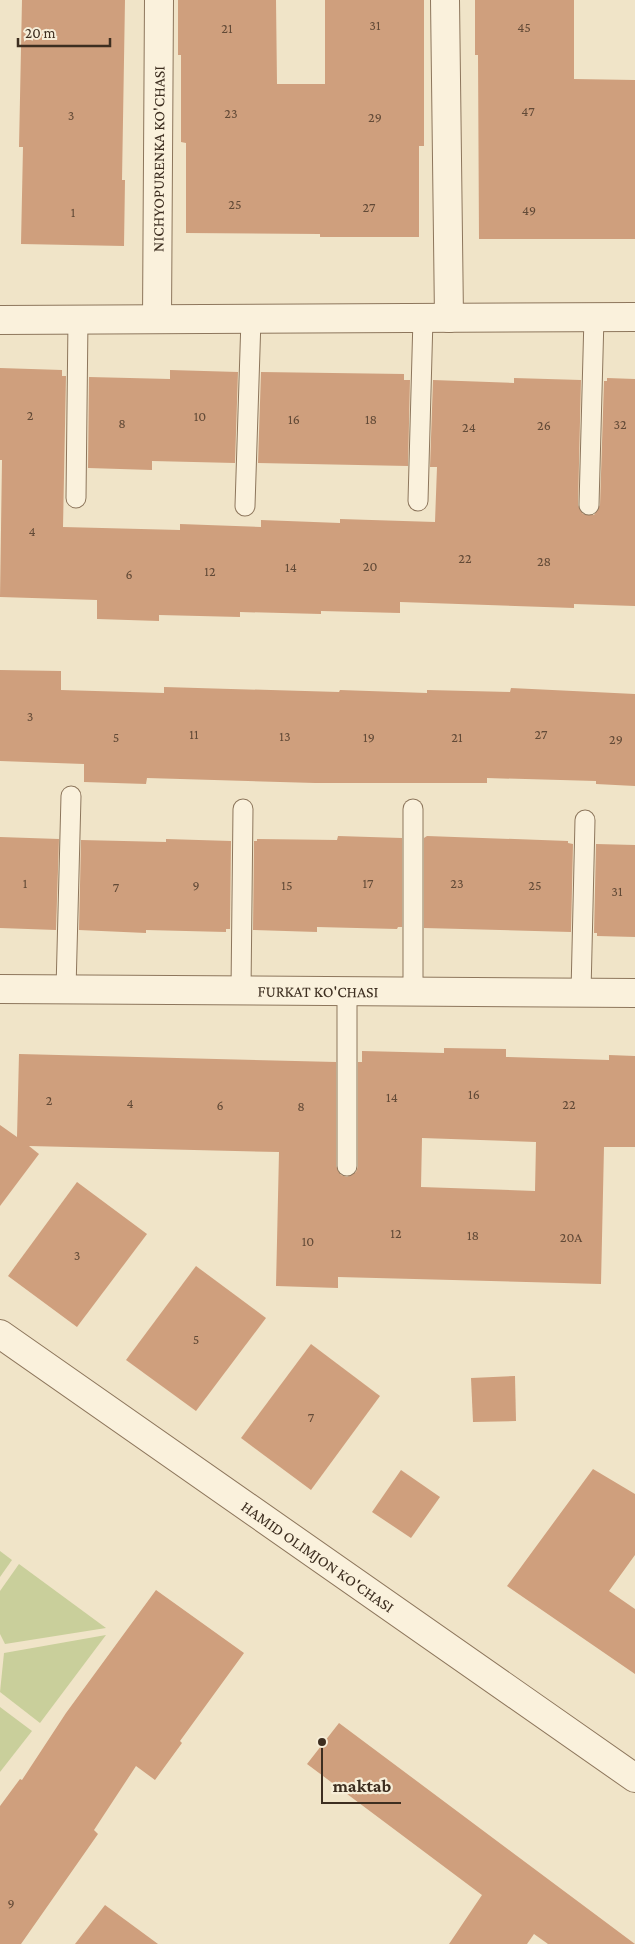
<svg xmlns="http://www.w3.org/2000/svg" width="635" height="1944" viewBox="0 0 635 1944" font-family="'Crimson Pro',serif">
  <style>
    .green { fill: #c9cf9b }
    .building { fill: #cf9f7d; fill-rule: evenodd }
    .lines { fill: none; stroke-linecap: round; stroke-linejoin: round }
    .lane-casing { stroke: #8d765c; stroke-width: 21 }
    .street-casing { stroke: #8d765c; stroke-width: 30 }
    .lane { stroke: #faf1dc; stroke-width: 19 }
    .street { stroke: #faf1dc; stroke-width: 28 }
    .labels { text-anchor: middle; stroke-width: 4.5; stroke-linejoin: round; paint-order: stroke }
    .number-label { font-size: 14px; fill: #624a37 }
    .street-label { font-size: 16px; fill: #3d2e20; stroke: #f7eed8 }
    .leader { fill: none; stroke: #3d2e20; stroke-width: 2 }
    .callout-dot { fill: #3d2e20; stroke: #f7eed8; stroke-width: 2 }
    .callout-label { font-size: 18px; text-anchor: middle; font-weight: bold; fill: #3d2e20; stroke: #f7eed8; stroke-width: 4.5; stroke-linejoin: round; paint-order: stroke }
  </style>
  <rect width="100%" height="100%" fill="#f0e4c8"/>
  <g class="green">
    <polygon points="0,1551 12,1560 0,1577"/>
    <polygon points="19,1564 106,1628 5,1644 0,1634 0,1591"/>
    <polygon points="106,1635 40,1723 0,1692 4,1653"/>
    <polygon points="0,1707 32,1731 0,1772"/>
  </g>
  <g class="building">
    <polygon points="22,0 125,0 122,180 125,180 124,246 21,244 23,147 19,147"/>
    <polygon points="178,0 276,0 277,84 325,84 325,0 424,0 424,146 419,146 419,237 320,237 320,234 186,233 186,143 181,142 181,55 178,55"/>
    <polygon points="475,0 574,0 574,79 635,80 635,239 479,239 478,55 475,55"/>
    <polygon points="0,368 62,370 62,376 66,376 63,527 180,530 180,524 261,527 261,520 340,523 340,519 435,522 437,467 430,467 433,380 514,383 514,378 581,380 578,505 583,514 594,515 600,505 604,381 607,381 607,378 635,379 635,606 574,604 574,608 400,602 400,613 321,611 321,614 240,612 240,617 159,615 159,621 97,619 97,600 0,597 2,460 0,460"/>
    <polygon points="170,370 238,372 235,463 152,461 152,470 88,468 89,377 170,379"/>
    <polygon points="261,372 404,374 404,380 410,380 408,466 258,463"/>
    <polygon points="0,670 61,671 61,690 164,693 164,687 339,692 340,690 427,693 427,690 510,692 511,688 635,694 635,786 596,784 596,781 487,778 487,783 315,783 147,778 146,784 84,782 84,764 0,761"/>
    <polygon points="338,836 402,838 402,927 398,927 397,929 317,927 317,932 253,930 254,841 257,841 257,839 337,840"/>
    <polygon points="427,836 568,841 568,843 573,844 571,932 424,928 424,838"/>
    <polygon points="0,837 59,839 56,930 0,928"/>
    <polygon points="166,839 231,841 230,929 226,929 226,932 146,930 146,933 79,930 81,840 166,842"/>
    <polygon points="596,844 635,845 635,937 597,936 597,933 594,933"/>
    <path d="M 444,1048 L 506,1049 L 506,1057 L 609,1060 L 609,1055 L 635,1056 L 635,1147 L 604,1147 L 601,1284 L 338,1277 L 338,1288 L 276,1286 L 279,1152 L 29,1146 L 39,1154 L 0,1206 L 0,1125 L 17,1137 L 19,1054 L 336,1062 L 336,1166 L 341,1175 L 347,1177 L 356,1172 L 358,1166 L 358,1062 L 362,1062 L 362,1051 L 444,1053 ZM 422,1138 L 536,1142 L 535,1191 L 421,1187 Z"/>
    <polygon points="77,1182 147,1234 77,1327 8,1276"/>
    <polygon points="196,1266 266,1318 196,1411 126,1360"/>
    <polygon points="311,1344 380,1396 311,1490 241,1438"/>
    <polygon points="515,1376 516,1421 473,1422 471,1378"/>
    <polygon points="593,1469 635,1494 635,1555 609,1591 635,1609 635,1674 507,1586"/>
    <polygon points="401,1470 440,1497 411,1538 372,1512"/>
    <polygon points="156,1590 244,1653 180,1741 182,1743 155,1780 136,1766 94,1830 98,1834 21,1944 0,1944 0,1806 20,1779 22,1780 66,1713"/>
    <polygon points="339,1723 635,1944 548,1944 534,1934 527,1944 449,1944 482,1895 307,1764"/>
    <polygon points="105,1905 158,1944 75,1944"/>
  </g>
  <g class="lines">
    <defs>
      <g id="lane">
        <polyline points="76,498 78,319"/>
        <polyline points="418,501 423,318"/>
        <polyline points="589,505 594,317"/>
        <polyline points="245,506 251,319"/>
        <polyline points="413,809 413,991"/>
        <polyline points="66,989 71,796"/>
        <polyline points="241,990 243,809"/>
        <polyline points="347,990 347,1166"/>
        <polyline points="581,992 585,820"/>
      </g>
      <g id="street">
        <polyline points="445,0 449,318"/>
        <path id="s1" d="M 157,319 L 159,0"/>
        <polyline points="0,320 635,317"/>
        <path id="s2" d="M 0,989 L 635,993"/>
        <path id="s3" d="M 0,1334 L 635,1778"/>
      </g>
    </defs>
    <use href="#lane" class="lane-casing"/>
    <use href="#street" class="street-casing"/>
    <use href="#lane" class="lane"/>
    <use href="#street" class="street"/>
  </g>
  <g class="labels">
    <g class="number-label">
      <text x="375" y="30">31</text>
      <text x="524" y="32">45</text>
      <text x="227" y="33">21</text>
      <text x="528" y="116">47</text>
      <text x="231" y="118">23</text>
      <text x="71" y="120">3</text>
      <text x="375" y="122">29</text>
      <text x="235" y="209">25</text>
      <text x="369" y="212">27</text>
      <text x="529" y="215">49</text>
      <text x="73" y="217">1</text>
      <text x="30" y="420">2</text>
      <text x="200" y="421">10</text>
      <text x="294" y="424">16</text>
      <text x="371" y="424">18</text>
      <text x="122" y="428">8</text>
      <text x="620" y="429">32</text>
      <text x="544" y="430">26</text>
      <text x="469" y="432">24</text>
      <text x="32" y="536">4</text>
      <text x="465" y="563">22</text>
      <text x="544" y="566">28</text>
      <text x="370" y="571">20</text>
      <text x="291" y="572">14</text>
      <text x="210" y="576">12</text>
      <text x="129" y="579">6</text>
      <text x="30" y="721">3</text>
      <text x="194" y="739">11</text>
      <text x="541" y="739">27</text>
      <text x="285" y="741">13</text>
      <text x="116" y="742">5</text>
      <text x="369" y="742">19</text>
      <text x="457" y="742">21</text>
      <text x="616" y="744">29</text>
      <text x="25" y="888">1</text>
      <text x="368" y="888">17</text>
      <text x="457" y="888">23</text>
      <text x="196" y="890">9</text>
      <text x="287" y="890">15</text>
      <text x="535" y="890">25</text>
      <text x="116" y="892">7</text>
      <text x="617" y="896">31</text>
      <text x="474" y="1099">16</text>
      <text x="392" y="1102">14</text>
      <text x="49" y="1105">2</text>
      <text x="130" y="1108">4</text>
      <text x="569" y="1109">22</text>
      <text x="220" y="1110">6</text>
      <text x="301" y="1111">8</text>
      <text x="396" y="1238">12</text>
      <text x="473" y="1240">18</text>
      <text x="571" y="1242">20A</text>
      <text x="308" y="1246">10</text>
      <text x="77" y="1260">3</text>
      <text x="196" y="1344">5</text>
      <text x="311" y="1422">7</text>
      <text x="11" y="1908">9</text>
    </g>
    <g class="street-label">
      <text dy="6" stroke="none"><textPath href="#s1" startOffset="160">NICHYOPURENKA KO'CHASI</textPath></text>
      <text dy="6" stroke="none"><textPath href="#s2" startOffset="318">FURKAT KO'CHASI</textPath></text>
      <text dy="6" stroke="none"><textPath href="#s3" startOffset="388">HAMID OLIMJON KO'CHASI</textPath></text>
    </g>
  </g>
  <path class="leader" d="M322 1742L322 1803H401"/>
  <circle class="callout-dot" cx="322" cy="1742" r="5"/>
  <g class="callout-label">
    <text x="362" y="1792">maktab</text>
  </g>
  <path d="M18 38v8h92v-8" fill="none" stroke="#3d2e20" stroke-width="2.5"/>
  <text x="25" y="38" font-size="15" fill="#3d2e20" stroke="#f7eed8" stroke-width="4" paint-order="stroke">20 m</text>
</svg>
